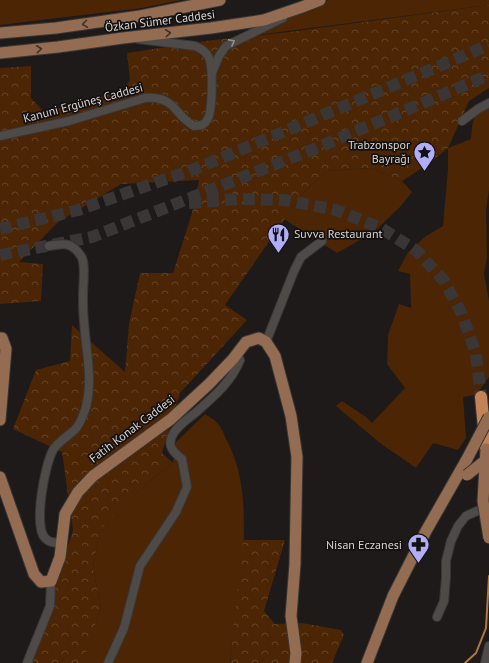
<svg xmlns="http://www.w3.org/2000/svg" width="489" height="663" viewBox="0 0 489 663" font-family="'PT Sans',sans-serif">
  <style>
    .grass { fill: #4b2504 }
    .forest { fill: url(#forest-crowns) }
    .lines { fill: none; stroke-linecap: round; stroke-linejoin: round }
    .stream { stroke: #af7840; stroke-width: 2 }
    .highway-tunnel { stroke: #393635; stroke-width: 12; stroke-dasharray: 12 6; stroke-linecap: butt }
    .minor-casing { stroke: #383736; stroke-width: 10 }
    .major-casing { stroke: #383736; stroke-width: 13 }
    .highway-casing { stroke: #383736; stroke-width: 14 }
    .minor { stroke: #4e4a48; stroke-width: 8 }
    .major { stroke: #946c51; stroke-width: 11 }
    .highway { stroke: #c28357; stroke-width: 12 }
    .major-bridge-casing { stroke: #383736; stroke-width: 13; stroke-linecap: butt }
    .major-bridge { stroke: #946c51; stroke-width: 11 }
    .oneway { stroke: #413127 }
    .oneway2 { stroke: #928e8d }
    .labels { text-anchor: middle; stroke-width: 3.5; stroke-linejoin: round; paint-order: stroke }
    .street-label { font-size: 12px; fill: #d5d3d2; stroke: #141110 }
    .poi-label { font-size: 12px; fill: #d5d3d2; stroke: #141110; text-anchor: end }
  </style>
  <defs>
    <pattern id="forest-crowns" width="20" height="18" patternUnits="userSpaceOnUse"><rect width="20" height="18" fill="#4b2504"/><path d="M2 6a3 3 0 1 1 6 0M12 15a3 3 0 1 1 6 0" fill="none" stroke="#644428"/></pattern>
  </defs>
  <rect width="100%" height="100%" fill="#1d1a19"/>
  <g class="grass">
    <polygon points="0,0 181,0 142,8 0,25"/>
    <polygon points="329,0 489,0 489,5 257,35 302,11"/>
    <path d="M 489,105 L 489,190 L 486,210 L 487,257 L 484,274 L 489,301 L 489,377 L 476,395 L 463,397 L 466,438 L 458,450 L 433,443 L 416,468 L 380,443 L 336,406 L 342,401 L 366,417 L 372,423 L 405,388 L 387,364 L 388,335 L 399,304 L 411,308 L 410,274 L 398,271 L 408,252 L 426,236 L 443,226 L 448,169 L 448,148 L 471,139 C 473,121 471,115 489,105 Z"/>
    <polygon points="371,168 402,181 412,192 400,207 374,232 337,253 284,219 302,194 327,171"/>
    <path d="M 205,414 C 209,417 214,419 217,423 C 221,427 224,434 226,439 C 259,496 238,594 230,657 L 231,663 L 82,663 L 101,607 L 93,568 L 100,528 L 152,479 L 173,463 L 176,442 Z"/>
  </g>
  <g class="forest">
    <polygon points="489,5 489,88 469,101 448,148 430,163 402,181 371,168 327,171 302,194 225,305 247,320 180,393 162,453 173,463 152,479 100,529 93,568 101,607 83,662 82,663 27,663 50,606 73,530 62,452 13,429 36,370 70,361 72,325 125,372 129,324 140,273 173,273 192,213 199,180 121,184 57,223 19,262 43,264 41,301 0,304 0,68 31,66 31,98 44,112 123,90 130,80 127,53 213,40 289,32"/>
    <polygon points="243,540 285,540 264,611 275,624 302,623 341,630 344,635 332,663 231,663 230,657"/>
  </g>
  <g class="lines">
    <polyline class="stream" points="465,663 476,653 486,628 489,576"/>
    <g class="highway-tunnel">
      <polyline points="189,203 238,199 284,200 336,210 381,228 417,251 444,281 462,314 476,354 481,397"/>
      <polyline points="0,229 78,210 200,167 489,45"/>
      <polyline points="0,255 92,237 314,149 489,75"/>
    </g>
    <defs>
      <g id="minor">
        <polyline points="212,73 219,56 226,46 283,18"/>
        <polyline points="462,121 478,109 489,103"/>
        <path d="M 0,136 L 69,121 L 145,98 C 176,96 173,114 194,126 C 199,126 205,125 207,120 C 213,112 213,67 209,58 C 206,51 201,49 195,46 L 138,39"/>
        <path d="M 49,246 C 63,243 72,242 81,256 C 86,263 83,285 83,295 C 83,304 83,313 84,322 C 86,351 93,379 86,407 C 84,413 81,422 77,427 C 71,435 59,440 53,450 C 45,464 33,526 45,538 C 50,543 55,543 62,542"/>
        <polyline points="266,342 294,271 301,257 322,241"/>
        <polyline points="437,617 444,601 446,577 446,561 451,541 458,526 466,516 488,506"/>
        <polyline points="27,663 50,606 51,581"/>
        <path d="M 108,663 L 124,628 L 140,566 L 176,512 L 187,487 L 182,459 C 174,453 167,446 172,436 C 176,427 186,420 194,414 C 212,398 231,383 240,360 L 237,354"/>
        <polyline points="485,663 489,646"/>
      </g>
      <g id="major">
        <polyline points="0,33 56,28 140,16 220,0"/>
        <polyline points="0,53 58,47 123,38 211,28 264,20 302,7 320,0"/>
        <polyline points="0,338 2,338 6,349 0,420"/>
        <polyline points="0,477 34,574 41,582 51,581 60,557 65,514 78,492 93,476 171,419 209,384 233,359 246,342 259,338 266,342 275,356 291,416 297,457 295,564 291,616 296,653 295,663"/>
        <polyline points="367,663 393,596 426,531 467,459"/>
      </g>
      <polyline id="highway" points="481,397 486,449"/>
    </defs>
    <use href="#minor" class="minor-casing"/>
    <use href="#major" class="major-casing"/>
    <use href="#highway" class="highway-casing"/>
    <use href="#minor" class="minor"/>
    <use href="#major" class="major"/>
    <use href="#highway" class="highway"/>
    <defs>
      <g id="major-bridge">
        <polyline points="486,449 483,501 489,538"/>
        <polyline points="467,459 489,417"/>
        <polyline points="467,475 487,459"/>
      </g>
    </defs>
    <use href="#major-bridge" class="major-bridge-casing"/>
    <use href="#major-bridge" class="major-bridge"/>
  </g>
  <defs><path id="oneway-chevron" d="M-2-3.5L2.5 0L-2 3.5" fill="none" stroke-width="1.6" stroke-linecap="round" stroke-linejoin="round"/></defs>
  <g class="oneway">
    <use href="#oneway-chevron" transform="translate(85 24) rotate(172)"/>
    <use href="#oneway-chevron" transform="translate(168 33) rotate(-6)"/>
    <use href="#oneway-chevron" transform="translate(39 49) rotate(-6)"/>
  </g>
  <use class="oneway2" href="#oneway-chevron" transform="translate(232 42) rotate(-28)"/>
  <defs>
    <symbol id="sight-pin" viewBox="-11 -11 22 30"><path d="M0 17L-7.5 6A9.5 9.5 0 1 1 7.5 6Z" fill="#b1adfa" stroke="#141110"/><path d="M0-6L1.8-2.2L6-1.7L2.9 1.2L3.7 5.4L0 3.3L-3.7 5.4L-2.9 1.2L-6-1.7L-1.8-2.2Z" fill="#111"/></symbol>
    <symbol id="restaurant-pin" viewBox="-11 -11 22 30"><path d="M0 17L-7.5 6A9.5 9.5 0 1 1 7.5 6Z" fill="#b1adfa" stroke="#141110"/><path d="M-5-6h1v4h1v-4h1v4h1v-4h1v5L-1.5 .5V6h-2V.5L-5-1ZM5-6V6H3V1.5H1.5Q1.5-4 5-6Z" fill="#111"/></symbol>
    <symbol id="pharmacy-pin" viewBox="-11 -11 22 30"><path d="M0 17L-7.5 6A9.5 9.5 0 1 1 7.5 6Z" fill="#b1adfa" stroke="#141110"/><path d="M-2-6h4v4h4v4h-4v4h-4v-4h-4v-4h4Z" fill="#111"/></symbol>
  </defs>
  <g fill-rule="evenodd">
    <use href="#sight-pin" x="412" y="140" width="25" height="34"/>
    <use href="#restaurant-pin" x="266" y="222" width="25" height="34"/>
    <use href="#pharmacy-pin" x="406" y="532" width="25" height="34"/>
  </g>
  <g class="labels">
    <g class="street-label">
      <text transform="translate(160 21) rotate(-7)" y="4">Özkan Sümer Caddesi</text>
      <text transform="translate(83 103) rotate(-15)" y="4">Kanuni Ergüneş Caddesi</text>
      <text transform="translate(132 429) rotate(-37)" y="4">Fatih Konak Caddesi</text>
    </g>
    <g class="poi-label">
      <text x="410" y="149">Trabzonspor<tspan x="410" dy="14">Bayrağı</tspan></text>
      <text x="294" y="238" text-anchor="start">Suvva Restaurant</text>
      <text x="402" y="549">Nisan Eczanesi</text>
    </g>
  </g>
</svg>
